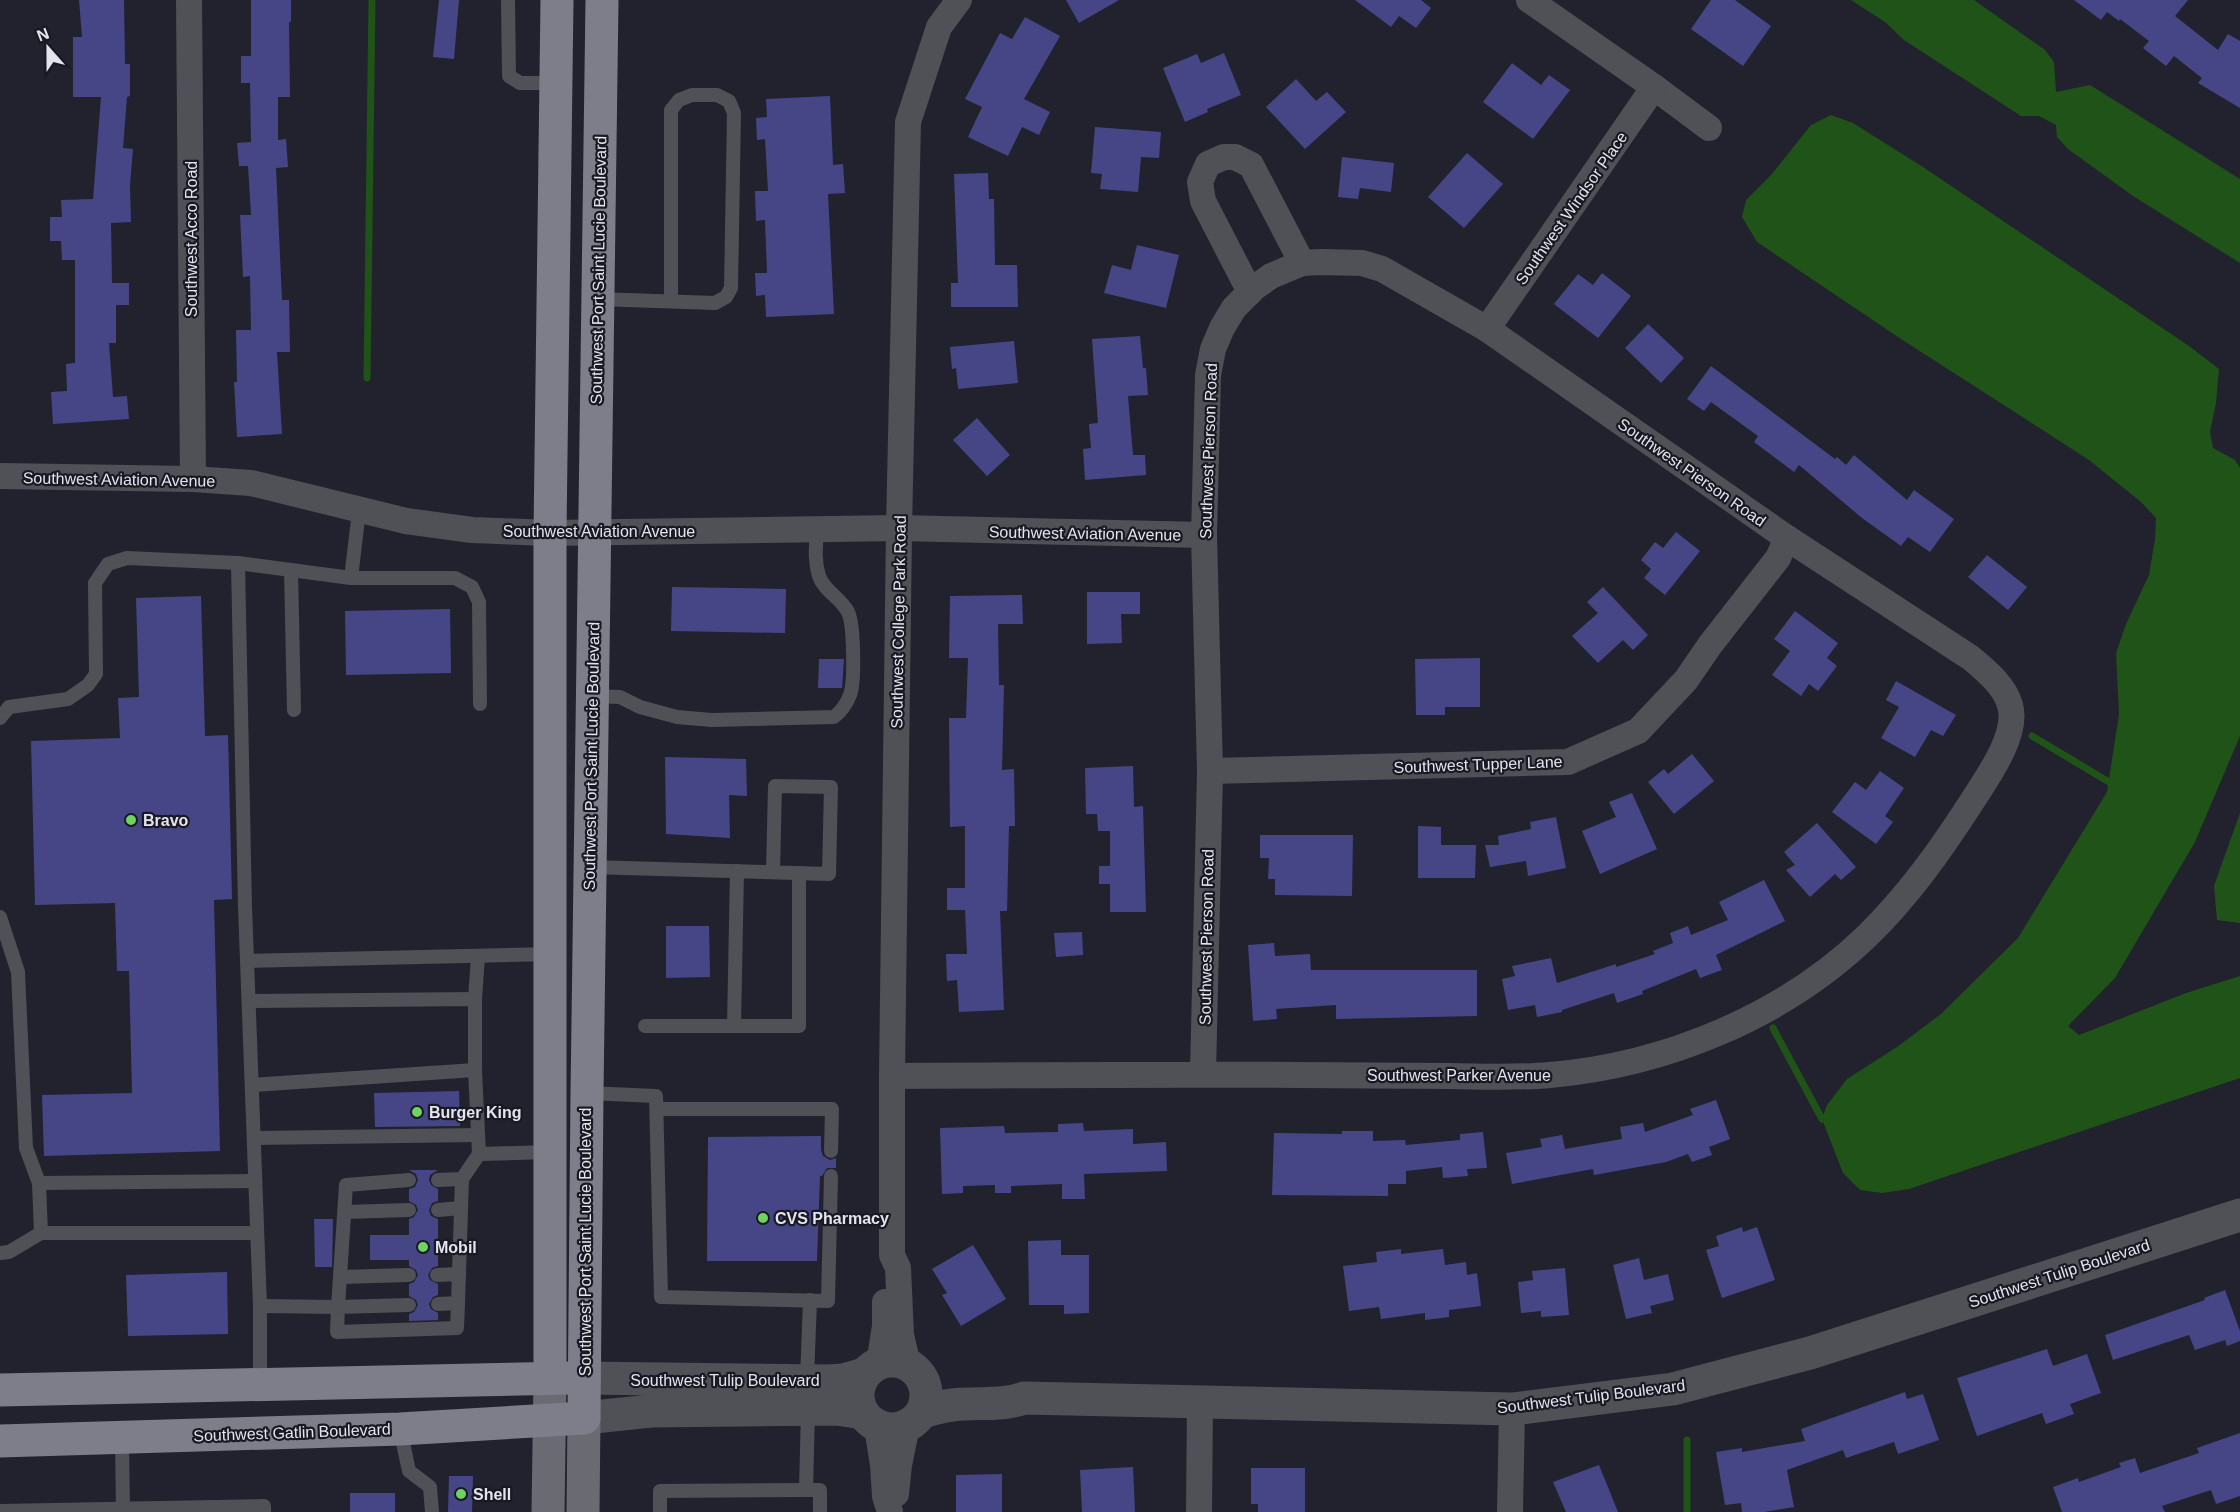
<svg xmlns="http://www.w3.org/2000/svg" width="2240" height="1512" viewBox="0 0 2240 1512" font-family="Helvetica,sans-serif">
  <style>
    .water { fill: #205317 }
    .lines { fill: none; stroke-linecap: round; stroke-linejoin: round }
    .stream { stroke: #205317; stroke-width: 7 }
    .building { fill: #464687 }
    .service { stroke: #505156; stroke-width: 14 }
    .minor { stroke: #505156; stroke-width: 26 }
    .tertiary { stroke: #505156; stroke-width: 33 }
    .secondary { stroke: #6a6a73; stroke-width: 33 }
    .primary { stroke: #7d7e89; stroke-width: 33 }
    .poi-dot { fill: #70d35f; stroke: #181923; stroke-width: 2 }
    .labels { text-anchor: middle; stroke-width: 4.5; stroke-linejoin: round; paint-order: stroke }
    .street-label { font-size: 16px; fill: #e4e4ec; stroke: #181923 }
    .poi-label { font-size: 16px; font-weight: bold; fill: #e4e4ec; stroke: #181923; text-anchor: start }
  </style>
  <rect width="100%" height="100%" fill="#21222d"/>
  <g class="water">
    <polygon points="1851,0 1974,0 2045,50 2054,62 2056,92 2090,85 2240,179 2240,263 2133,196 2068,149 2057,137 2056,125 2039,116 2021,116 1904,40 1885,22"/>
    <polygon points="1831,115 1853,123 1923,167 2189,346 2219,369 2216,403 2210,432 2213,448 2235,460 2240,468 2240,736 2195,842 2115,978 2068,1026 2079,1035 2186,993 2240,976 2240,1078 1909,1189 1882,1193 1860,1190 1843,1173 1822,1119 1827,1105 1847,1079 1897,1047 1941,1014 2018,938 2107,792 2119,714 2116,653 2126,624 2149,575 2155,539 2156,518 2141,502 2089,460 1901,339 1757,242 1742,217 1746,200 1771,175 1811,125"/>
    <polygon points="2240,813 2240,923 2217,920 2214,886"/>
  </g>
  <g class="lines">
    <g class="stream">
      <polyline points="367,378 372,0"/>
      <polyline points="2032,736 2109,782"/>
      <polyline points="1773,1028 1822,1119"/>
      <polyline points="1687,1440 1687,1512"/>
    </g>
  </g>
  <g class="building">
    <polygon points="79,0 124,0 125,64 130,64 130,96 127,97 123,148 133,149 130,185 131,222 111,223 112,283 129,283 129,305 116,305 116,343 109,343 113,397 127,396 129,419 53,424 51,392 67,391 66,364 75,363 75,260 62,260 61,241 50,241 50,217 62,217 61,200 93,199 101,97 73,97 73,37 82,37"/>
    <polygon points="251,0 291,0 291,22 289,22 290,97 278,97 278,140 286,139 288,167 276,168 282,300 289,300 290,352 277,352 282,434 237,437 234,382 237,382 236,330 251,330 250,276 243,277 240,215 251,215 248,166 239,166 237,143 251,142 250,83 241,83 241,56 251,56"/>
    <polygon points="439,0 459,0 454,59 433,57"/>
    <polygon points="1066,0 1119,0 1079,23"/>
    <polygon points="1355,0 1421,0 1431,8 1416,28 1399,16 1391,27"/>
    <polygon points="1711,0 1735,0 1771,26 1743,66 1691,29"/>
    <polygon points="2074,0 2188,0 2175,16 2218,50 2228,34 2240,41 2240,108 2198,83 2202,78 2174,56 2166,66 2143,48 2149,41 2120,19 2119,21 2107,12 2101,20"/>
    <polygon points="1025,17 1060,36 1024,99 1050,112 1039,135 1022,127 1008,156 968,137 982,107 965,99 1000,33 1012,39"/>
    <polygon points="1224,53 1241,95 1207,109 1208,112 1185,122 1163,68 1197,54 1201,63"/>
    <polygon points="1512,63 1541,85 1549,75 1570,90 1533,139 1483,102"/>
    <polygon points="1296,79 1316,101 1327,92 1346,112 1305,149 1266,107"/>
    <polygon points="830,96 833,165 843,164 845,193 828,194 834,314 766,317 765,295 756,296 755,273 767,273 765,220 756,221 755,191 768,191 765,139 757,140 756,118 767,117 766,99"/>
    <polygon points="1095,127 1161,132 1159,158 1141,157 1138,192 1100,189 1102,174 1091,173"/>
    <polygon points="1467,153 1503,184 1464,228 1428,197"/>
    <polygon points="1342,157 1394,163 1391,192 1360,188 1358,199 1338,197"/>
    <polygon points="988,173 989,199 994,199 995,265 1017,265 1018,307 951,307 951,283 958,283 954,174"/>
    <polygon points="1137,245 1179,255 1166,308 1104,293 1112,265 1131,270"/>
    <polygon points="1602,273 1631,296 1598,338 1554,304 1578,274 1593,285"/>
    <polygon points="1648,324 1684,358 1661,383 1625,348"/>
    <polygon points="1140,336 1143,368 1146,368 1148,395 1128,396 1133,455 1145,455 1146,475 1085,480 1083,449 1091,448 1089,424 1098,423 1092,339"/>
    <polygon points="1014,341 1018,383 958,389 956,368 952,369 950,347"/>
    <polygon points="1711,366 1835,459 1837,457 1846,465 1854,455 1907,500 1914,490 1954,519 1930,552 1908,537 1901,546 1862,518 1799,465 1794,472 1754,442 1758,436 1711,402 1704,411 1687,399"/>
    <polygon points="977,418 1010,455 987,476 953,440"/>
    <polygon points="1676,532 1700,551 1665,595 1644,578 1651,569 1641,560 1655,542 1663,548"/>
    <polygon points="1987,555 2027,587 2008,610 1968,577"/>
    <polygon points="672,587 786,589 785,633 671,631"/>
    <polygon points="1603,587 1648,635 1633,650 1623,640 1598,663 1572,636 1598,613 1587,602"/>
    <polygon points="1087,592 1140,592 1140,614 1121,614 1122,643 1087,644"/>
    <polygon points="1022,595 1023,624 998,624 999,685 1004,685 1002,770 1014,769 1015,826 1009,826 1007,911 1000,911 1004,1010 959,1012 957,980 947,981 946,954 967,954 965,910 947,910 947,888 965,888 965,826 950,827 949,718 966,718 968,658 949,658 950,596"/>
    <polygon points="201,596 205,736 228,735 232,899 214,900 220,1151 44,1156 42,1095 132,1093 129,971 117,971 115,903 35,905 31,741 120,738 118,698 139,697 136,598"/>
    <polygon points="450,609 451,673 346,675 345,611"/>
    <polygon points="1795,611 1838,643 1827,658 1837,666 1818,691 1809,684 1801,696 1772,675 1790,651 1774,639"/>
    <polygon points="1480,658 1480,707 1445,707 1445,715 1416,715 1415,659"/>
    <polygon points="819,659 844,659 842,688 818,688"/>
    <polygon points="1896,681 1956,715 1943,736 1931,730 1915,757 1881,738 1899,707 1886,700"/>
    <polygon points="1692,754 1714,781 1674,814 1648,782 1664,769 1668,774"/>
    <polygon points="665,757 746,759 747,796 729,795 730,838 666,834"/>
    <polygon points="1133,766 1134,807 1143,806 1146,912 1110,912 1110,884 1099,884 1099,866 1110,866 1110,831 1098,831 1097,814 1086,814 1085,768"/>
    <polygon points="1880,771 1904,788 1885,816 1893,822 1876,844 1832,812 1855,782 1866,790"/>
    <polygon points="1632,793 1657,849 1600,874 1582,831 1616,817 1609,802"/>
    <polygon points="1556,817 1566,868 1528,876 1526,861 1490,867 1485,845 1499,845 1498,836 1531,829 1530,822"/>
    <polygon points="1817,823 1856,867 1841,880 1835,874 1810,897 1786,870 1795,865 1784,852"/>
    <polygon points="1418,826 1441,827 1441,845 1476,845 1475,878 1418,878"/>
    <polygon points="1260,835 1353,835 1352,896 1275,895 1275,879 1268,879 1269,858 1260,858"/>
    <polygon points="1764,880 1785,921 1716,955 1722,970 1700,978 1696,969 1642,991 1643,994 1617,1003 1614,993 1562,1010 1562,1012 1537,1017 1535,1005 1508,1010 1502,979 1515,976 1512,966 1551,958 1557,983 1616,964 1616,967 1655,954 1653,951 1673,943 1670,933 1688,926 1691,935 1728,920 1719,902"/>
    <polygon points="666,926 709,926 710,977 666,978"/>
    <polygon points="1082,932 1083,955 1056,957 1054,933"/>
    <polygon points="1274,943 1275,956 1310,954 1311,970 1477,970 1477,1016 1336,1019 1336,1005 1276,1009 1277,1019 1253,1021 1248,945"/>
    <polygon points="459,1091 460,1126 375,1127 374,1093"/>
    <polygon points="1716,1100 1730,1139 1709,1147 1712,1155 1692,1162 1688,1154 1666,1162 1594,1175 1593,1169 1512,1184 1506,1153 1542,1147 1540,1139 1562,1135 1565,1149 1622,1139 1620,1127 1643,1123 1645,1132 1693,1115 1690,1109"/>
    <polygon points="1083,1123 1084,1131 1133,1129 1133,1144 1166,1142 1167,1171 1084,1174 1085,1199 1062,1199 1062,1184 1011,1186 1011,1193 995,1193 995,1185 963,1186 963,1193 942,1194 940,1128 1004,1126 1005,1133 1058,1132 1058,1124"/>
    <polygon points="1342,1131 1373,1131 1373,1141 1405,1140 1406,1145 1460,1140 1460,1134 1483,1132 1487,1168 1467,1169 1468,1176 1443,1178 1442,1167 1406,1171 1406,1184 1388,1184 1388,1196 1272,1195 1274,1133 1342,1134"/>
    <polygon points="821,1136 821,1150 823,1156 830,1160 836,1158 836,1168 827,1168 822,1176 820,1176 817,1261 707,1261 708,1137"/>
    <polygon points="409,1170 438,1170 430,1175 429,1180 431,1185 438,1189 438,1201 432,1203 429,1210 431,1216 438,1219 438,1266 432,1268 428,1275 430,1280 438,1284 438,1295 433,1297 429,1304 431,1309 438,1313 438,1320 409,1321 409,1314 414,1312 418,1305 416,1300 409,1296 409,1284 414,1282 418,1275 416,1270 409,1266 409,1260 370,1260 370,1235 409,1235 409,1219 414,1217 418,1210 416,1205 409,1201 409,1189 415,1187 418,1180 416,1174"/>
    <polygon points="314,1219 333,1219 332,1267 315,1267"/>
    <polygon points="1742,1227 1743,1232 1757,1227 1775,1280 1722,1298 1706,1250 1719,1246 1716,1236"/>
    <polygon points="1061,1240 1061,1255 1089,1255 1089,1313 1064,1314 1064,1305 1029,1305 1028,1241"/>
    <polygon points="973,1245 1006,1299 961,1326 942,1295 947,1293 932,1269"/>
    <polygon points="1401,1249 1401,1254 1443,1249 1445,1265 1466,1262 1467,1275 1477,1273 1481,1306 1449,1310 1449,1317 1425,1320 1425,1313 1381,1319 1379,1307 1349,1311 1343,1266 1377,1262 1376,1252"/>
    <polygon points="1639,1258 1644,1280 1668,1274 1674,1300 1650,1306 1652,1313 1626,1319 1613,1265"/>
    <polygon points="1565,1268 1569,1315 1541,1317 1541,1311 1521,1313 1518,1282 1533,1280 1532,1271"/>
    <polygon points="227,1272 228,1334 128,1336 126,1275"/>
    <polygon points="2225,1290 2240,1331 2240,1341 2227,1346 2225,1340 2195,1350 2189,1335 2113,1360 2105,1335 2205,1300 2204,1298"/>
    <polygon points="2047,1349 2053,1366 2087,1354 2101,1393 2070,1404 2074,1414 2046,1424 2042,1413 1977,1436 1957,1378"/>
    <polygon points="1905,1392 1907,1399 1923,1394 1939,1440 1898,1454 1894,1442 1846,1458 1843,1450 1787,1470 1794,1507 1764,1512 1742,1512 1741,1503 1725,1505 1716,1452 1742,1448 1742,1452 1805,1441 1801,1429"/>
    <polygon points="2240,1433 2240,1496 2216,1504 2211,1490 2162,1506 2165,1512 2062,1512 2053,1487 2078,1478 2079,1482 2121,1467 2119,1463 2135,1458 2140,1473 2199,1453 2197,1448"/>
    <polygon points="1599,1465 1618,1512 1566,1512 1553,1482"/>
    <polygon points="1133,1467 1135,1512 1082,1512 1080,1470"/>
    <polygon points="1251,1468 1305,1468 1305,1512 1258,1512 1258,1504 1251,1504"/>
    <polygon points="1002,1474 1002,1512 956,1512 956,1475"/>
    <polygon points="449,1476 473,1476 472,1512 448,1512"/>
    <rect x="350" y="1493" width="45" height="19"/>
  </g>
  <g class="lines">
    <g class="service">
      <polyline points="508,0 509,76 520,83 556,83"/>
      <polyline points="597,299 715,303 726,297 731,288 734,113 729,101 717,95 692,95 679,100 671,110 671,301"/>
      <polyline points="238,563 245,907 260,1306 260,1385"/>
      <polyline points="291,570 351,578 455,578 472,587 479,602 480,704"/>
      <polyline points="351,578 359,511"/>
      <path d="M 592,696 L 620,697 L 640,707 L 677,717 L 712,720 L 834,717 C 842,711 846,705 850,695 C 855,682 854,624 848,612 C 841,598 824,591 819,576 C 814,560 816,546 817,530"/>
      <polyline points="0,718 9,707 68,699 88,685 96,674 95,583 108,564 127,558 238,563 291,570 294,710"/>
      <polyline points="590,867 829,874 831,787 775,786 773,872"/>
      <polyline points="737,871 734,1026 799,1026 799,873"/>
      <polyline points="0,917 18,972 26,1148 39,1183 41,1233 9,1252 0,1253"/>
      <polyline points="247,961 550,954"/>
      <polyline points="475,999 478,956"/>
      <polyline points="249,1001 475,999 475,1070"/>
      <polyline points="645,1026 734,1026"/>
      <polyline points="252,1085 475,1070 479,1154"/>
      <polyline points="587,1093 656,1096 661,1297 828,1301 831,1176"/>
      <polyline points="657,1109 832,1109 831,1151"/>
      <polyline points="254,1138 478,1135"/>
      <polyline points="438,1180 462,1179 479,1154 550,1152"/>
      <polyline points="39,1183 255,1181"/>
      <polyline points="438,1210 461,1208"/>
      <polyline points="345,1212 409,1210"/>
      <polyline points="41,1233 257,1233"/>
      <polyline points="437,1275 459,1274"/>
      <polyline points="340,1277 409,1275"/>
      <polyline points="438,1304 458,1303 462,1179"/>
      <polyline points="409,1305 338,1307 337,1332 457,1328 458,1303"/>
      <polyline points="260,1306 338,1307 346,1185 409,1180"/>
      <polyline points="807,1380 810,1300"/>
      <polyline points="400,1429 409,1471 430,1487 432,1512"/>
      <polyline points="122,1437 123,1512"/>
      <polyline points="806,1490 808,1410"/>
      <polyline points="0,1511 264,1506 264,1512"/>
      <polyline points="660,1512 660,1491 806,1490 820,1490 820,1512"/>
    </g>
    <g class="minor">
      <polyline points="189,0 193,479"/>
      <polyline points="1529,0 1654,87 1709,128"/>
      <polyline points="1250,292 1203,201 1200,182 1208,164 1224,157 1235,157 1251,165 1302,263"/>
      <polyline points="1487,329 1654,87"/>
      <polyline points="0,476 193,479 251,483 406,521 472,530 550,533 899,528 1204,535"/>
      <polyline points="1210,771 1568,762 1638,731 1686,680 1710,645 1778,558 1787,538"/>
      <path d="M 892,1076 C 1028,1075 1164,1074 1299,1075 C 1349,1075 1399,1076 1448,1076 C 1482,1077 1516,1078 1550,1075 C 1665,1065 1783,1017 1867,936 C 1908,896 1940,851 1971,803 C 1986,779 2019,735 2010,705 C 2004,685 1986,671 1971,658 L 1787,538 L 1487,329 L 1382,269 L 1362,263 L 1321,262 L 1302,263 L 1271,276 L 1254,288 L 1234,308 L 1222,328 L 1213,349 L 1208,375 L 1204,535 L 1210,771 L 1203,1074"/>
      <polyline points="879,1364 885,1326 885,1302"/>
      <polyline points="908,1365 901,1335 898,1268 892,1255 892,1076 899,528 908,122 939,27 959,0"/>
      <polyline points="877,1427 883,1465 885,1496 890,1512"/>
      <polyline points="896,1494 899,1465 907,1426"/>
      <polyline points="1199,1512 1200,1401"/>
      <polyline points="1510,1512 1512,1409"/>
    </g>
    <g class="tertiary">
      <circle cx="892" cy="1395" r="34"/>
      <polyline points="584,1378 828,1381 843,1380 864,1374"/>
      <path d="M 922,1412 C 936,1408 949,1404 964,1404 C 985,1403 1005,1405 1024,1398 L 1512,1409 L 1673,1389 L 1810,1353 L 2240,1215"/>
      <polyline points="584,1418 651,1411 836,1409 863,1413"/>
    </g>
    <g class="secondary">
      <polyline points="548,1512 550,1378"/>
      <polyline points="583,1512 584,1418"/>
    </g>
    <g class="primary">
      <polyline points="550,1378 550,533 557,0"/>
      <polyline points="0,1390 571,1378"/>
      <polyline points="0,1441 400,1429 584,1418 587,1093 602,0"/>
    </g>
  </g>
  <g class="poi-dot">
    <circle cx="131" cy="820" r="6"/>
    <circle cx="417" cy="1112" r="6"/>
    <circle cx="763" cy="1218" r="6"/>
    <circle cx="423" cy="1247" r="6"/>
    <circle cx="461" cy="1494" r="6"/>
  </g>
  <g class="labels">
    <g class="street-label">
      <text transform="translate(1571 208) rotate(-55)" y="6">Southwest Windsor Place</text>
      <text transform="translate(191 239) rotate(-90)" y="6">Southwest Acco Road</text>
      <text transform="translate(598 270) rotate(-89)" y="6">Southwest Port Saint Lucie Boulevard</text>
      <text transform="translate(1208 451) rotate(-88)" y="6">Southwest Pierson Road</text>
      <text transform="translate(1692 472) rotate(35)" y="6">Southwest Pierson Road</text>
      <text transform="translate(119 479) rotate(1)" y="6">Southwest Aviation Avenue</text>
      <text x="599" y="537">Southwest Aviation Avenue</text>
      <text transform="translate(1085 533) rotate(1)" y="6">Southwest Aviation Avenue</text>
      <text transform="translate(898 622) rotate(-89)" y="6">Southwest College Park Road</text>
      <text transform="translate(591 756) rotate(-89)" y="6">Southwest Port Saint Lucie Boulevard</text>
      <text transform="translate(1478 764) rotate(-2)" y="6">Southwest Tupper Lane</text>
      <text transform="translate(1206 937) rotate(-89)" y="6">Southwest Pierson Road</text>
      <text x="1459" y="1081">Southwest Parker Avenue</text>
      <text transform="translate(585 1242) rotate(-90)" y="6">Southwest Port Saint Lucie Boulevard</text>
      <text transform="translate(2059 1273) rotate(-18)" y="6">Southwest Tulip Boulevard</text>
      <text x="725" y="1386">Southwest Tulip Boulevard</text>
      <text transform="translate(1591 1396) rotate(-7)" y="6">Southwest Tulip Boulevard</text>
      <text transform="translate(292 1432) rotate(-2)" y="6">Southwest Gatlin Boulevard</text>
    </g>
    <g class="poi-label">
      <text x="143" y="826">Bravo</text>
      <text x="429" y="1118">Burger King</text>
      <text x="775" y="1224">CVS Pharmacy</text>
      <text x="435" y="1253">Mobil</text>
      <text x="473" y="1500">Shell</text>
    </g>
  </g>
  <g transform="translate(48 48) rotate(339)" stroke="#181923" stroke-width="4.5" paint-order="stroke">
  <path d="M0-4.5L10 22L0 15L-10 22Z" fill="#e4e4ec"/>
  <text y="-9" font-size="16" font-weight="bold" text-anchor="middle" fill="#e4e4ec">N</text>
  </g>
</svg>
